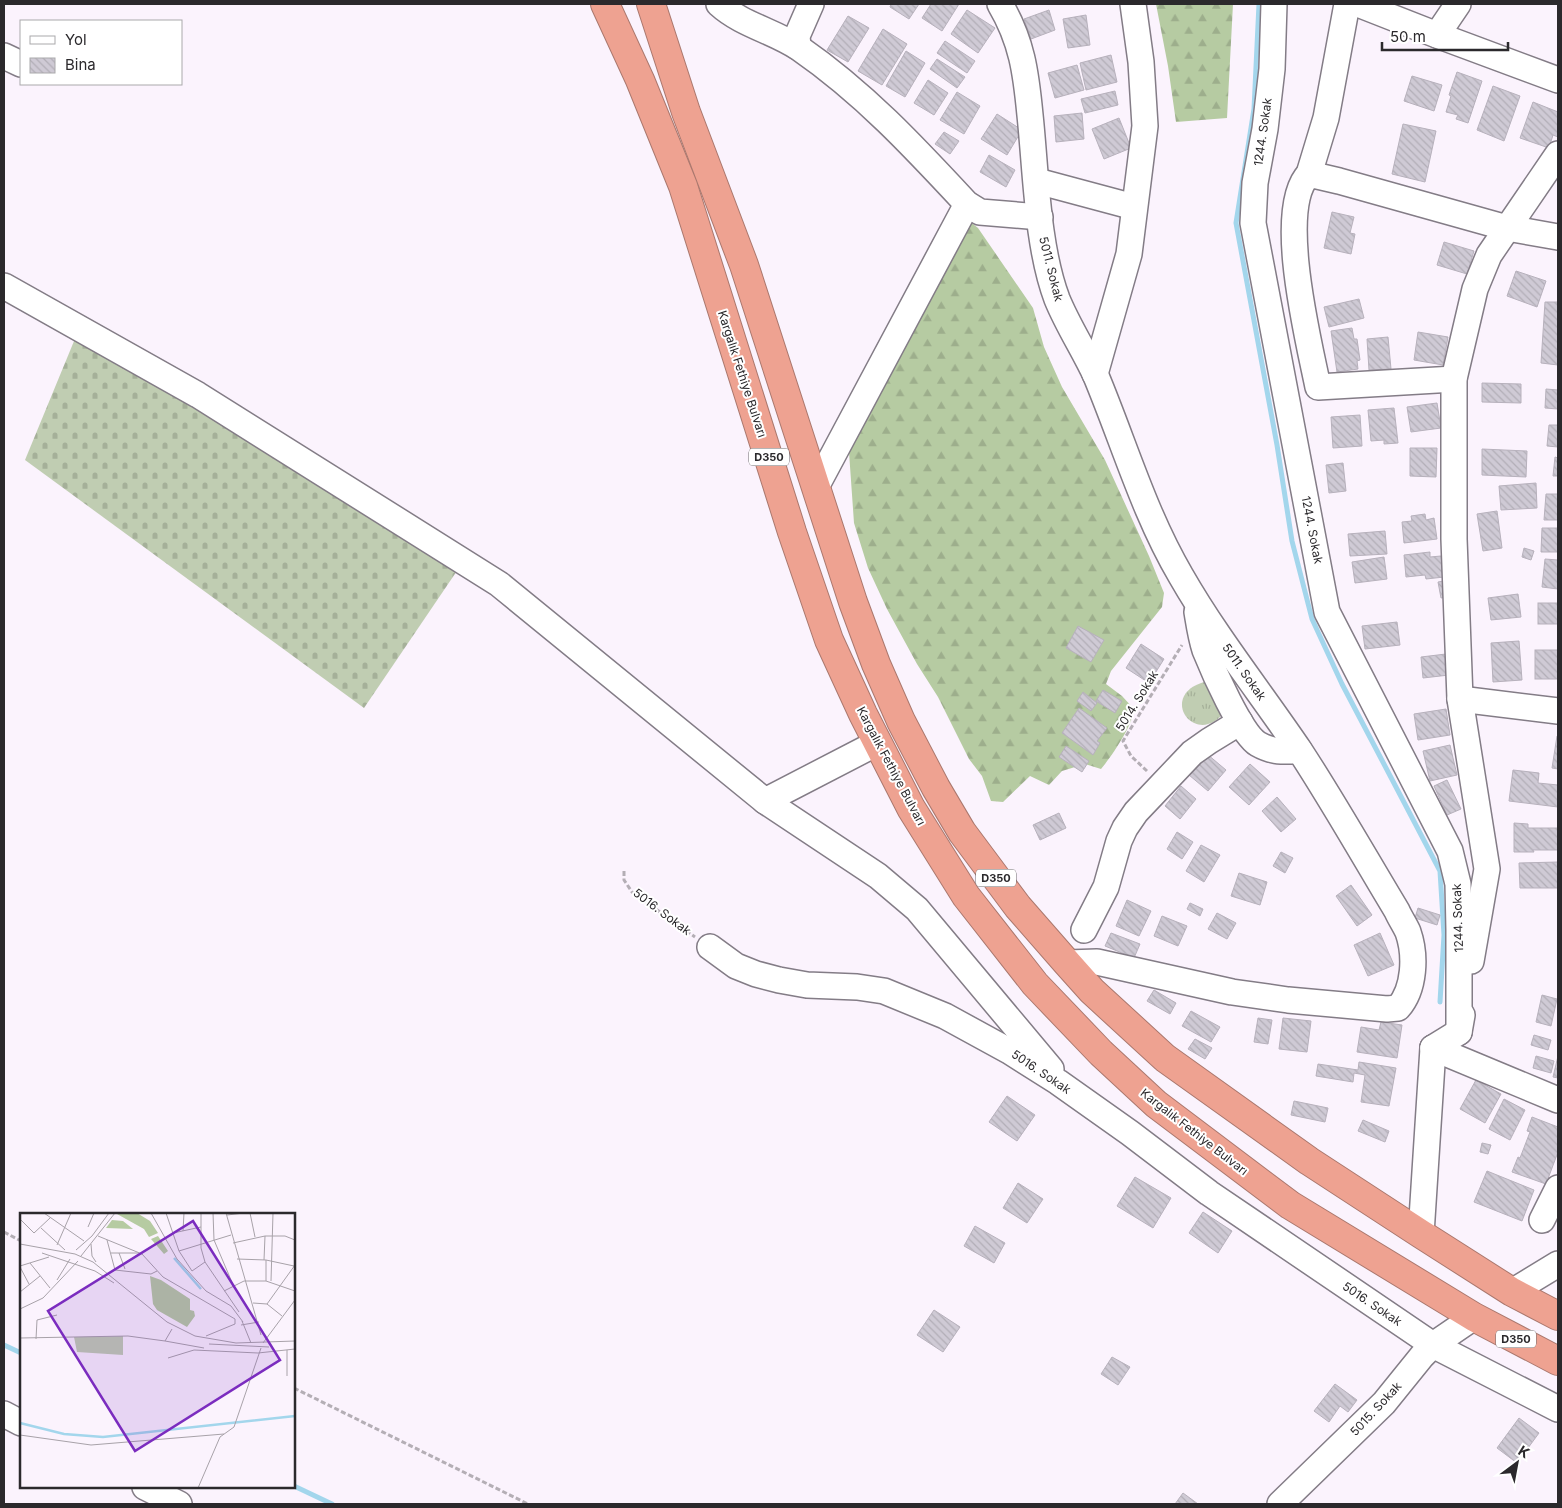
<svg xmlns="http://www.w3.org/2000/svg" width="1562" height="1508" viewBox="0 0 1562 1508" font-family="Inter,sans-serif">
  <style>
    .grass { fill: url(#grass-tufts) }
    .forest { fill: url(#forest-firs) }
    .cemetery { fill: url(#cemetery-stones) }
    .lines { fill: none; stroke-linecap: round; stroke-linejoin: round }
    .stream { stroke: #a3d6ec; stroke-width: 5 }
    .building { fill: url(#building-back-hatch); stroke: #b7b1bc }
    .minor-casing { stroke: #837c86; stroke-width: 28 }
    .highway-casing { stroke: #aa786e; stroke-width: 30 }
    .path { stroke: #b4aeb5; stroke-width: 3; stroke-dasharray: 5 2.5; stroke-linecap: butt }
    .minor { stroke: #fff; stroke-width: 25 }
    .highway { stroke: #eea291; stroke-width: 28 }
    .labels { text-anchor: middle; stroke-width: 4; stroke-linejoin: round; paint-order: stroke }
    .shield { fill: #fff; stroke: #6b696b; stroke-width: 1 }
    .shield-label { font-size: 11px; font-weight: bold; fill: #2b292c }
    .street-label { font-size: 12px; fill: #2b292c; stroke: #fff }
    .inset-river { fill: none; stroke: #a3d6ec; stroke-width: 2.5 }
    .inset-road { fill: none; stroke: #a8a2a9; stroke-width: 1 }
    .view { fill: #7b2cbf; fill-opacity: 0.15; stroke: #7b2cbf; stroke-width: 2.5 }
    .inset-edge { fill: none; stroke: #2b292c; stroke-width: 2.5 }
  </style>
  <defs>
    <pattern id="grass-tufts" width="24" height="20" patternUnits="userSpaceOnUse" patternTransform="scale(1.25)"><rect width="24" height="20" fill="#c0cdb2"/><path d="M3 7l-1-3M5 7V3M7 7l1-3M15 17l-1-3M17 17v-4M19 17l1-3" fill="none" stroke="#a5b099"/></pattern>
    <pattern id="forest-firs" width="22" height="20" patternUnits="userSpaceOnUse" patternTransform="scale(1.25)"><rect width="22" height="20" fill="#b6cba2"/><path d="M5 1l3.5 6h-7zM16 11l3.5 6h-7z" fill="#9dae8c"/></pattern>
    <pattern id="cemetery-stones" width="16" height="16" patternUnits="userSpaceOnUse" patternTransform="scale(1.25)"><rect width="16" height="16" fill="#c0cdb2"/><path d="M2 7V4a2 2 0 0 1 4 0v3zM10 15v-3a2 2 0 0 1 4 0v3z" fill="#a5b099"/></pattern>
    <pattern id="building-back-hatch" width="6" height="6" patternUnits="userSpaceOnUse" patternTransform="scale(1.25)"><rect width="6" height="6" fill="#cfcad5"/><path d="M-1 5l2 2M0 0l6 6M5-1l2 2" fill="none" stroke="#b2aeb7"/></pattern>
  </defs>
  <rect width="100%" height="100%" fill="#fbf3fd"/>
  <path class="grass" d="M 1208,681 L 1226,710 C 1196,752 1154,693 1208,681 Z"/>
  <g class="forest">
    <polygon points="1156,4 1233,4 1227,118 1176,122 1168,66"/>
    <path d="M 968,220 L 978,228 L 1033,308 L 1044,347 L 1062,387 L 1105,460 L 1149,556 L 1164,593 L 1162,607 L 1111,671 L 1106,684 L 1122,696 L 1134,709 C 1133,725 1112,756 1101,769 L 1085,764 L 1062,771 L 1049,785 L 1030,776 L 1003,802 L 991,801 L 982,776 L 969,759 L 938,697 L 917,664 L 887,609 L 868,568 L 854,523 L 849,452 Z"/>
  </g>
  <polygon class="cemetery" points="79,329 463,562 364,708 25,460"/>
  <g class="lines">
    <g class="stream">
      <polyline points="1259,4 1254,109 1236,223 1277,445 1292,541 1312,619 1342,684 1440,871 1444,935 1440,1002"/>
      <polyline points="4,1345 21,1353"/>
      <polyline points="294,1486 332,1504"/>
    </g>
  </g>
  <g class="building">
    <polygon points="891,4 919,4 909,19 890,7"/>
    <polygon points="931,4 959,4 942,31 922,18"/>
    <polygon points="967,10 995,28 978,53 951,34"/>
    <polygon points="1049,10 1055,30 1031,39 1024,19"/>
    <polygon points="1086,15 1090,45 1068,48 1063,19"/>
    <polygon points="848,16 869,28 848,62 827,50"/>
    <polygon points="883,29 907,44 882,85 858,71"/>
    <polygon points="945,41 975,61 967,73 937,53"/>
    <polygon points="906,51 925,63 905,97 886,86"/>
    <polygon points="1111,55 1117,82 1086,90 1080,63"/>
    <polygon points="937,59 965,77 957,88 930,69"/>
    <polygon points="1077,65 1084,90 1055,98 1048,73"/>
    <polygon points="1457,72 1482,81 1468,123 1456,119 1458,115 1446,112 1451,96 1449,95"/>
    <polygon points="1412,76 1442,85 1434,111 1404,101"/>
    <polygon points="928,80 948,93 934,115 914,103"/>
    <polygon points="1493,86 1520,96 1504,141 1477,130"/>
    <polygon points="1115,91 1118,105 1085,113 1081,99"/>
    <polygon points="957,92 980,106 964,134 940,120"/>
    <polygon points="1533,102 1558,112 1558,137 1553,135 1549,148 1520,138"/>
    <polygon points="1082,113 1084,139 1056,142 1054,116"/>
    <polygon points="997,114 1022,130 1007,155 981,139"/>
    <polygon points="1119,118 1131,148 1104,159 1092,129"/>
    <polygon points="1403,124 1436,131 1425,182 1392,174"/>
    <polygon points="944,132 959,141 950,154 935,144"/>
    <polygon points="989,155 1015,170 1006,187 980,172"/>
    <polygon points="1332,212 1354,217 1350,233 1355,234 1351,254 1324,248"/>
    <polygon points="1444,242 1474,251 1467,274 1437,265"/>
    <polygon points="1516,271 1546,281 1537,307 1507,296"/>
    <polygon points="1359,299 1364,318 1329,327 1324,307"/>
    <polygon points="1545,302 1558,302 1558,365 1541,363"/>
    <polygon points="1352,328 1354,339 1357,339 1360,360 1357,361 1358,369 1337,372 1331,331"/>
    <polygon points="1418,332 1448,337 1443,365 1414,360"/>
    <polygon points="1388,337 1391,369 1369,370 1367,339"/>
    <polygon points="1482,383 1521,384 1521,403 1482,402"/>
    <polygon points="1546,389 1558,390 1558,409 1545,408"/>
    <polygon points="1437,403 1441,428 1411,432 1407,407"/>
    <polygon points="1394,408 1398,443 1384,444 1384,440 1371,441 1368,410"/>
    <polygon points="1360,415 1362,446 1333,448 1331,417"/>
    <polygon points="1549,425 1558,425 1558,447 1547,446"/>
    <polygon points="1410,448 1437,448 1436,477 1410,476"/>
    <polygon points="1482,449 1527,451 1526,477 1482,475"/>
    <polygon points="1555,457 1558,458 1558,476 1553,476"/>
    <polygon points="1343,463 1346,491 1329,493 1326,465"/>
    <polygon points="1536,483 1537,508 1501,510 1499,486"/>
    <polygon points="1546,494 1558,494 1558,520 1544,520"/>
    <polygon points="1497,511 1502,548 1483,551 1477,514"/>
    <polygon points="1425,514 1426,520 1434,518 1437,539 1404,543 1402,522 1412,521 1411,516"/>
    <polygon points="1542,528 1558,528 1558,552 1541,552"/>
    <polygon points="1385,531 1387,554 1350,556 1348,534"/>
    <polygon points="1524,548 1534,551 1531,560 1522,557"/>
    <polygon points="1430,552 1430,557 1441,556 1444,577 1426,579 1425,575 1406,577 1404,555"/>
    <polygon points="1384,557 1387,579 1355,583 1352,562"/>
    <polygon points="1545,559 1558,560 1558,589 1542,587"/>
    <polygon points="1449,580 1451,596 1441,598 1438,582"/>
    <polygon points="1518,594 1521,617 1491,620 1488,598"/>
    <rect x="1538" y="603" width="20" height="21"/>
    <polygon points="1397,622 1400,645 1365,649 1362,626"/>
    <polygon points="1078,626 1104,640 1091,662 1066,648"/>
    <polygon points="1519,641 1522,680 1493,682 1491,643"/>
    <polygon points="1141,644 1164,659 1149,683 1126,668"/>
    <rect x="1535" y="650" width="23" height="29"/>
    <polygon points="1446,654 1449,675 1423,678 1421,657"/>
    <polygon points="1103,690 1122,701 1115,713 1096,701"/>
    <polygon points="1083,692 1097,703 1091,711 1077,701"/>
    <polygon points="1079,708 1107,728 1097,741 1100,743 1093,755 1062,733"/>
    <polygon points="1446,709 1450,735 1418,740 1414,714"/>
    <polygon points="1557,736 1558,736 1558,769 1552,768"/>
    <polygon points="1450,745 1457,775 1430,781 1423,751"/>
    <polygon points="1066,746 1089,761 1082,772 1059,757"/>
    <polygon points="1207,754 1226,770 1208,791 1189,775"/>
    <polygon points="1250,764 1270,782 1249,805 1229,787"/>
    <polygon points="1513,770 1539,773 1538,783 1558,785 1558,807 1509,801"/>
    <polygon points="1447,780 1461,809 1447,815 1434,786"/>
    <polygon points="1181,786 1196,799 1180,819 1165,806"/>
    <polygon points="1277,797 1296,819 1281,832 1262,811"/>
    <polygon points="1059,813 1066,828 1040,840 1033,825"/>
    <polygon points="1514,823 1528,824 1528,828 1558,828 1558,852 1558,850 1533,850 1534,852 1514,852"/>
    <polygon points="1177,832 1193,842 1182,859 1167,849"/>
    <polygon points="1201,845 1220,855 1204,882 1186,871"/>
    <polygon points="1281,852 1293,858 1285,873 1273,866"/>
    <polygon points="1558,862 1558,888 1520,888 1519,863"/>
    <polygon points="1239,873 1267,882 1260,905 1231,896"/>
    <polygon points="1351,885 1372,915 1357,926 1336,896"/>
    <polygon points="1127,900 1151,911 1139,936 1116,926"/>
    <polygon points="1190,903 1203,909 1200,916 1187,909"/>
    <polygon points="1418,908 1440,915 1437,925 1415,918"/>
    <polygon points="1217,913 1236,923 1227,939 1208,929"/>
    <polygon points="1162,916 1187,926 1178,946 1154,936"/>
    <polygon points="1111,933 1140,944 1134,958 1105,946"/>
    <polygon points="1380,933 1394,965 1368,976 1354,945"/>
    <polygon points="1154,990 1176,1003 1170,1014 1147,1001"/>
    <polygon points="1542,995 1557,999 1551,1026 1536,1022"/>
    <polygon points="1191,1011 1220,1027 1211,1042 1182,1026"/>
    <polygon points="1258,1018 1272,1020 1268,1044 1254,1042"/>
    <polygon points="1283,1018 1311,1021 1307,1052 1279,1049"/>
    <polygon points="1381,1022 1402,1025 1397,1058 1357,1052 1361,1027 1379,1030"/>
    <polygon points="1534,1035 1551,1040 1548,1050 1531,1045"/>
    <polygon points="1195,1039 1212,1048 1205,1059 1188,1049"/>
    <polygon points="1536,1056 1554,1061 1551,1073 1533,1068"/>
    <polygon points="1558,1056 1558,1078 1553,1077"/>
    <polygon points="1359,1062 1396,1068 1389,1106 1361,1102 1365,1075 1354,1073 1353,1082 1316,1076 1318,1064 1358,1070"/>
    <polygon points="1476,1080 1501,1094 1485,1123 1460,1109"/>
    <polygon points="1007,1096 1035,1115 1017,1141 989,1122"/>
    <polygon points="1504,1099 1525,1110 1510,1140 1489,1129"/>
    <polygon points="1294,1101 1328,1108 1325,1122 1291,1115"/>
    <polygon points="1532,1117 1558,1127 1558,1152 1546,1184 1512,1172 1518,1157 1520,1158 1530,1132 1527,1131"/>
    <polygon points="1363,1120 1389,1131 1385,1142 1358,1131"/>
    <polygon points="1482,1143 1491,1145 1488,1154 1480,1152"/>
    <polygon points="1487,1171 1534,1190 1522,1221 1474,1202"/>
    <polygon points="1135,1177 1171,1198 1153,1228 1117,1206"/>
    <polygon points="1018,1183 1043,1199 1027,1223 1003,1208"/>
    <polygon points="1203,1212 1232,1231 1218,1253 1189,1233"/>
    <polygon points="975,1226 1005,1243 994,1263 964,1246"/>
    <polygon points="934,1310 960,1327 943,1352 917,1335"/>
    <polygon points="1112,1357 1130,1367 1118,1385 1101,1374"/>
    <polygon points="1335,1384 1357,1400 1348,1412 1340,1406 1329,1422 1314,1411"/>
    <polygon points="1519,1418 1539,1433 1517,1463 1497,1448"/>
    <polygon points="1183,1493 1198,1504 1175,1504"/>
  </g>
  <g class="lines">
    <defs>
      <g id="minor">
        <path d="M 719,4 C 742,25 774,31 799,48 C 864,93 914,147 967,204 L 980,212 L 1040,217"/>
        <path d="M 1000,4 C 1022,41 1026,73 1030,115 C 1036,172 1037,246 1057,299 C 1068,326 1084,350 1096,376 C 1124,443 1144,513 1181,576 C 1216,637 1260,692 1300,751 C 1334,803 1365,858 1397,911 C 1400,918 1405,925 1408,932 C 1416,955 1415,989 1398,1008 L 1387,1009 L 1288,1000 L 1232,992 L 1097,962 L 1067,963"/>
        <polyline points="1274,4 1272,69 1265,129 1255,183 1253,223 1327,612 1450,851 1458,884 1459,930 1459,1032"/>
        <polyline points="1358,4 1437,35 1558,80"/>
        <polyline points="1437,35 1458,4"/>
        <polyline points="798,47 797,36 811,4"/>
        <polyline points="4,56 21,64"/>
        <polyline points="1309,174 1326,118 1347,4"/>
        <polyline points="1037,181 1134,207"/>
        <polyline points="4,286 198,395 499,584 765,801 877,743"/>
        <polyline points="1095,374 1129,254 1145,126 1141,62 1133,4"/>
        <path d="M 1454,379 L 1318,387 C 1309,342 1275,208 1309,174 L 1339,181 L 1507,228 L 1558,237"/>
        <polyline points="816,487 967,204"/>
        <path d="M 1197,612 C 1199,624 1201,638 1205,650 C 1213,670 1241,734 1258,744 C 1272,752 1284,752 1299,750"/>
        <polyline points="1460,699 1558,711"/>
        <polyline points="765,801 878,876 917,909 1051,1069"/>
        <polyline points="1084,930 1106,887 1119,841 1125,828 1136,812 1192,753 1209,741 1240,722"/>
        <polyline points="710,947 736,966 756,974 779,980 807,985 857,987 884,991 945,1016 1009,1051 1058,1082 1130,1133 1209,1193 1433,1345 1558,1409"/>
        <polyline points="1471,961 1487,869 1460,699 1454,539 1454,379 1475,289 1489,255 1558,154"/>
        <polyline points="1433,1048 1459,1032 1462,1015"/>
        <polyline points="1433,1048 1558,1100"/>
        <polyline points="1542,1220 1558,1188"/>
        <polyline points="1421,1234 1433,1048"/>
        <polyline points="1512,1292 1558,1264"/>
        <polyline points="4,1414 21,1423"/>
        <polyline points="145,1487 179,1504"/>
        <polyline points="1280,1504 1384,1403 1422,1356 1433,1345 1474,1317"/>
      </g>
      <g id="highway">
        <polyline points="605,4 640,80 683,186 792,532 829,640 863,714 911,808 966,896 1035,984 1101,1053 1156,1104 1290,1205 1474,1317 1558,1361"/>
        <polyline points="651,4 686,112 744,265 853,602 876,664 901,721 936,788 962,832 1018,907 1067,963 1092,991 1165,1058 1309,1161 1421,1234 1512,1292 1558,1316"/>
      </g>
    </defs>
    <use href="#minor" class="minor-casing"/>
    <use href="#highway" class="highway-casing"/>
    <g class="path">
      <polyline points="1147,771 1131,756 1123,741 1182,645"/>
      <polyline points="624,871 624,880 632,892 695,937"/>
      <polyline points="4,1232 21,1241"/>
      <polyline points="294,1388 528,1504"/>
    </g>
    <use href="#minor" class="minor"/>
    <use href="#highway" class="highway"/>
  </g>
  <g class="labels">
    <g class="shield">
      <rect x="749" y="448.5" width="40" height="17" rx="4"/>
      <rect x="976" y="869.5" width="40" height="17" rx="4"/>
      <rect x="1496" y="1330.5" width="40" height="17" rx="4"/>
    </g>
    <g class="shield-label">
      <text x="769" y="461">D350</text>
      <text x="996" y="882">D350</text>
      <text x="1516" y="1343">D350</text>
    </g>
    <g class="street-label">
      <text transform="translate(1263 132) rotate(-82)" y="4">1244. Sokak</text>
      <text transform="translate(1051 269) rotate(76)" y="4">5011. Sokak</text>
      <text transform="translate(742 374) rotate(72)" y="4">Kargalık Fethiye Bulvarı</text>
      <text transform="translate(1312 530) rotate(79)" y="4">1244. Sokak</text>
      <text transform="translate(1244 672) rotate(55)" y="4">5011. Sokak</text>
      <text transform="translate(1137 701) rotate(-58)" y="4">5014. Sokak</text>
      <text transform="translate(891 766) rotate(62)" y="4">Kargalık Fethiye Bulvarı</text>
      <text transform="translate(662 912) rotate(37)" y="4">5016. Sokak</text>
      <text transform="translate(1458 918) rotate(-92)" y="4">1244. Sokak</text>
      <text transform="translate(1041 1072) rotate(34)" y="4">5016. Sokak</text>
      <text transform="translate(1194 1132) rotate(38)" y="4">Kargalık Fethiye Bulvarı</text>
      <text transform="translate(1372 1304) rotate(34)" y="4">5016. Sokak</text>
      <text transform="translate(1376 1409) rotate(-47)" y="4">5015. Sokak</text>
    </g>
  </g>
  <g transform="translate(20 1213)">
    <rect width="275" height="275" fill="#fbf3fd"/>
    <path d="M 117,0 L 130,8 L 138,20 L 129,24 L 124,16 L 97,1 ZM 92,7 L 103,8 L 113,16 L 86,15 ZM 138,23 L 148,38 L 144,41 L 131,26 ZM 130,63 L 141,67 L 170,86 L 170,97 L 174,98 L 175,103 L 167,114 L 137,97 L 133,91 Z" fill="#b6cba2"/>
    <path d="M 103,123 L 103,142 L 57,139 L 54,124 Z" fill="#c0cdb2"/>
    <path class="inset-river" d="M 154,45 L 181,76M 0,210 L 44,221 L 83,224 L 275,203"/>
    <path class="inset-road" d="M 24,0 L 64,28M 131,0 L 157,46 L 186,78 L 211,93 L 223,109M 146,0 L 159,38M 181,0 L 181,35 L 185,49 L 219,99M 193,0 L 194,27 L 214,74M 206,0 L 241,122M 230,0 L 235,24M 207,2 L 224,0M 0,6 L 14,20 L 30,5M 68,14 L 74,0M 21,15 L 45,37M 163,18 L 164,0M 153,20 L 181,14M 78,23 L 122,41 L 143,64 L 215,106 L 215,111 L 186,123M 87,27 L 95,57 L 131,61 L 137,58M 213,30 L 245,23 L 265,23 L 275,27M 0,31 L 55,41 L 73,49 L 147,109 L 175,123 L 216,130 L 275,128M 71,31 L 72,43 L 76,49M 37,32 L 51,0M 56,37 L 72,23 L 89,0M 22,40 L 75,58 L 94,70M 91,40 L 119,40M 99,40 L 105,56M 61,43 L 95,0M 217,46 L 246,47 L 274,53M 244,47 L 245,23M 185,49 L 172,58 L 159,38 L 211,22M 10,50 L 30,75M 0,53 L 29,44M 0,54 L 9,71M 37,67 L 50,46M 246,68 L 246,47M 251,68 L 253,0M 204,78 L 224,68 L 246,68 L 275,78M 0,79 L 20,63M 233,90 L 247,91 L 262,103M 247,91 L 275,52M 0,96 L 23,85 L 58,48M 222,108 L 231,130M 221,112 L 239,109M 0,125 L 108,123 L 145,128 L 152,116M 16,126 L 17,107 L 37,102M 145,128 L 184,135M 243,130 L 275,87M 189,131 L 249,134M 148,145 L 174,137 L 238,140 L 275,136M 267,163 L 267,137M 0,222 L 71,232 L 204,221M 178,275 L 200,224 L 214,214 L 241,135"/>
    <path class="view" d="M 173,8 L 260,147 L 115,238 L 28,98 Z"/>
    <rect width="275" height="275" class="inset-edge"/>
  </g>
  <rect width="1562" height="1508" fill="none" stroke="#2b292c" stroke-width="10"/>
  <rect x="20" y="20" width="162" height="65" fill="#ffffff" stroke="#aaa9ab"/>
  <rect x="30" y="36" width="25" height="8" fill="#ffffff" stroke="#aaa9ab"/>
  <text x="65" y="45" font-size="15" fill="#2b292c">Yol</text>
  <rect x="30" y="58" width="25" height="15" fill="url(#building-back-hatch)" stroke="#aaa9ab"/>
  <text x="65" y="70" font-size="15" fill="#2b292c">Bina</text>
  <g transform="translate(1517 1463) rotate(32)" stroke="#ffffff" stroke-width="4" paint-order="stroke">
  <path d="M0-4L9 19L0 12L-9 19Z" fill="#2b292c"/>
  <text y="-8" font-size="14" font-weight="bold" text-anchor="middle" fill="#2b292c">K</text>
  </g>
  <path d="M1382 42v8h126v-8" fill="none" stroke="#2b292c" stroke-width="2.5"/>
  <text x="1390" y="42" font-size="15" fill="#2b292c" stroke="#ffffff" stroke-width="4" paint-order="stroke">50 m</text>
</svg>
